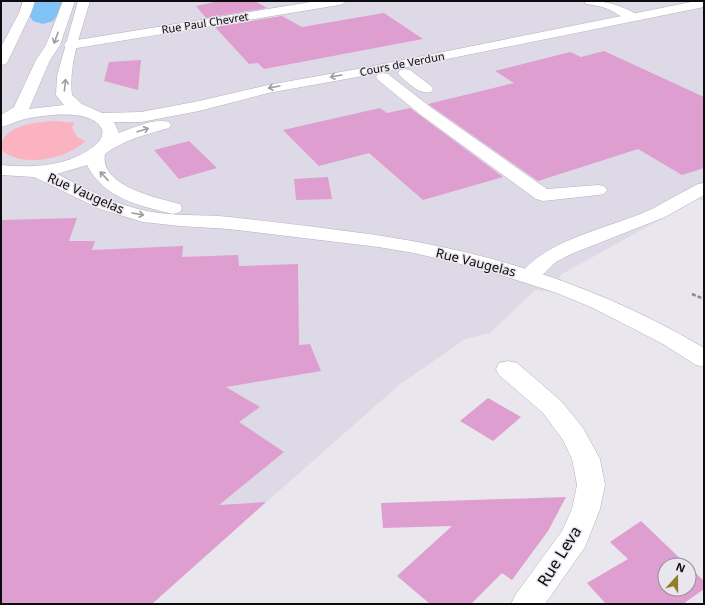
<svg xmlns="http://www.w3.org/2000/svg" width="705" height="605" viewBox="0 0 705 605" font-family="'Noto Sans',sans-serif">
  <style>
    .built { fill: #ded9e6 }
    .green { fill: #fbb2c1 }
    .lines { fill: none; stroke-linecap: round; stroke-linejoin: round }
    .river { fill: #81c3f7; fill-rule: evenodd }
    .building { fill: #de9ecf }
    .minor-casing { stroke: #b4b1b8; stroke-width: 1 }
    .major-casing { stroke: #b4b1b8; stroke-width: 1 }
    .path { stroke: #8a888d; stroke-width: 2.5; stroke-dasharray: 4 2; stroke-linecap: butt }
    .minor { fill: #fff; fill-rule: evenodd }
    .major { fill: #fff; fill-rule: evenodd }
    .oneway { stroke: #9e9d9f }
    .labels { text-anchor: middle; stroke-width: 3; stroke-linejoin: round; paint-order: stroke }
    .far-street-label { font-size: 11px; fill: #0c0b0e; stroke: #e9e6ed }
    .street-label { font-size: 13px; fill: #0c0b0e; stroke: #e9e6ed }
    .near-street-label { font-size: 16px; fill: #0c0b0e; stroke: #e9e6ed }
  </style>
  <rect width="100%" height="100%" fill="#e9e6ed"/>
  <polygon class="built" points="1,1 704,1 704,195 701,197 704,198 704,201 697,199 562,274 559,277 568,286 558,292 535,290 490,333 465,339 399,385 151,604 1,604"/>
  <path class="green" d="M 55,121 L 75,123 L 72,127 L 77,137 L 85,141 C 68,159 20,169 1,149 C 1,125 37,122 55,121 Z"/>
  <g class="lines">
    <polygon class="river" points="34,1 62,1 57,15 53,21 43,24 33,21 29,15"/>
  </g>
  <g class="building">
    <polygon points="219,1 255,1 267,8 206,18 196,6"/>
    <polygon points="384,13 423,39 264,69 258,63 249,64 215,27 282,16 302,27"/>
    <polygon points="604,51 704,97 704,168 682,175 638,149 538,181 428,104 514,83 495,71 570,52 581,57"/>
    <polygon points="141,60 138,90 104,81 109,62"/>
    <polygon points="380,108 387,113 410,108 503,177 423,200 369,153 319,166 283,130"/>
    <polygon points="189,141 217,168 179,179 154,150"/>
    <polygon points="328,177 332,199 296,200 294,179"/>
    <polygon points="77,218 69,241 95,241 92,250 183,246 182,257 238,255 239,266 298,264 299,345 310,344 321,371 226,387 260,407 239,422 284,452 219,505 266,502 152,604 1,604 1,220"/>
    <polygon points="488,398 521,417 493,441 460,421"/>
    <polygon points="566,497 548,531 512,580 502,573 471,604 430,604 397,576 452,526 383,528 381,503"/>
    <polygon points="641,521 687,565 665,565 665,589 689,589 689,567 704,581 704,589 683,604 606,604 587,583 628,559 610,542"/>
  </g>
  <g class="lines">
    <defs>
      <g id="minor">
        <polygon points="23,1 35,1 31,13 8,61 6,64 1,65 1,47 19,13"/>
        <polygon points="317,1 345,1 343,4 339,5 71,49 66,48 64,45 66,42 71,41"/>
        <path d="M 584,1 C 608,1 616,4 637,14 L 639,17 L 637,20 C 627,22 617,13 608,9 C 601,6 593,5 586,4 Z"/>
        <path d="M 405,69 L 410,70 L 431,86 L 433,89 L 431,92 C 419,95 409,83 400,76 L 398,73 L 400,70 Z"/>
        <polygon points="383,73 388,74 433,109 547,189 598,185 604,186 607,190 604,194 598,195 543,201 536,199 421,115 378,80 376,77 378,74"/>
        <path d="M 704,183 L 704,195 L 665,217 L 571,254 L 556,262 L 537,280 L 530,282 L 523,280 L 519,276 C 545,239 611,228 652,209 C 667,201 682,192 698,184 Z"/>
        <polygon points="508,361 517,363 561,401 583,428 600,459 605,485 600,509 585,547 545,604 511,604 516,594 562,531 572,509 577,485 572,459 563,440 543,413 499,375 496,369 499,363"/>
      </g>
      <path id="major" d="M 63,1 L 75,1 L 60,45 L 50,60 L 29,109 L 64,105 L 56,95 L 57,76 L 78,1 L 90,1 C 82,30 68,64 72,95 L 82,104 L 102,113 L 141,112 L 199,101 L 268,85 L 363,68 L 696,1 L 704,1 L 704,7 L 363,76 L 268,93 L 199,111 L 141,122 L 114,122 L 119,133 C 134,128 153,118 169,122 L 171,125 L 169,128 C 147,134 123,140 105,154 C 99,186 157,198 180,204 L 182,208 L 180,212 L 173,214 C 140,206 103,198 87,165 L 57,174 C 83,187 110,202 138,209 C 168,217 199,214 230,217 C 273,222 317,227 361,233 C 482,249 599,285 704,348 L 704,367 L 696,365 L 663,344 L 593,308 L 557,293 L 482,269 L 414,253 L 378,247 L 229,229 L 180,226 L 143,222 L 100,209 L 34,177 L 1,175 L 1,165 C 33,168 66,167 93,147 C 99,142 104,138 102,129 C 91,108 44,115 25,119 C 17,121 9,125 1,127 L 1,115 L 14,107 L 36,60 L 46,45 Z"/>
    </defs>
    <use href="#minor" class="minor-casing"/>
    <use href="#major" class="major-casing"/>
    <polyline class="path" points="692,294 704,299"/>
    <use href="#minor" class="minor"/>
    <use href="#major" class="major"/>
  </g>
  <defs><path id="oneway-shaft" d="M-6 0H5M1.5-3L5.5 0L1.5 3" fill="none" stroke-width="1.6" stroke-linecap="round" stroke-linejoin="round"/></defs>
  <g class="oneway">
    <use href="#oneway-shaft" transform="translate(56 38) rotate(110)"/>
    <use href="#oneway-shaft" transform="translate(336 76) rotate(170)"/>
    <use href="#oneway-shaft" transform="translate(65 85) rotate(-84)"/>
    <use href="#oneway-shaft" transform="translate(274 87) rotate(170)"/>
    <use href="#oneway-shaft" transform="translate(143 130) rotate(-17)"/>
    <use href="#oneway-shaft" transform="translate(104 176) rotate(-133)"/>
    <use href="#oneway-shaft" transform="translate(138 214) rotate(10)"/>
  </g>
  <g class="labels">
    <g class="far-street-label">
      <text transform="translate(205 23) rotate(-9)" y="4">Rue Paul Chevret</text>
      <text transform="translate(402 64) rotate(-11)" y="4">Cours de Verdun</text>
    </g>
    <g class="street-label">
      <text transform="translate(86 193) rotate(24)" y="5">Rue Vaugelas</text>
      <text transform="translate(476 262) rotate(14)" y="5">Rue Vaugelas</text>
    </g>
    <g class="near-street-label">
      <text transform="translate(559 556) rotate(-58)" y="6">Rue Leva</text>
    </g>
  </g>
  <rect width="705" height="605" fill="none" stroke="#0c0b0e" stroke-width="4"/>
  <g transform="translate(677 577) rotate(21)"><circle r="19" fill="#e9e6ed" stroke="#918e94"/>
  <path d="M0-3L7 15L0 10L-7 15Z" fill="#917e25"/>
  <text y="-6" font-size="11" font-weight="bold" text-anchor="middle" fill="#0c0b0e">N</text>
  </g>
</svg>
